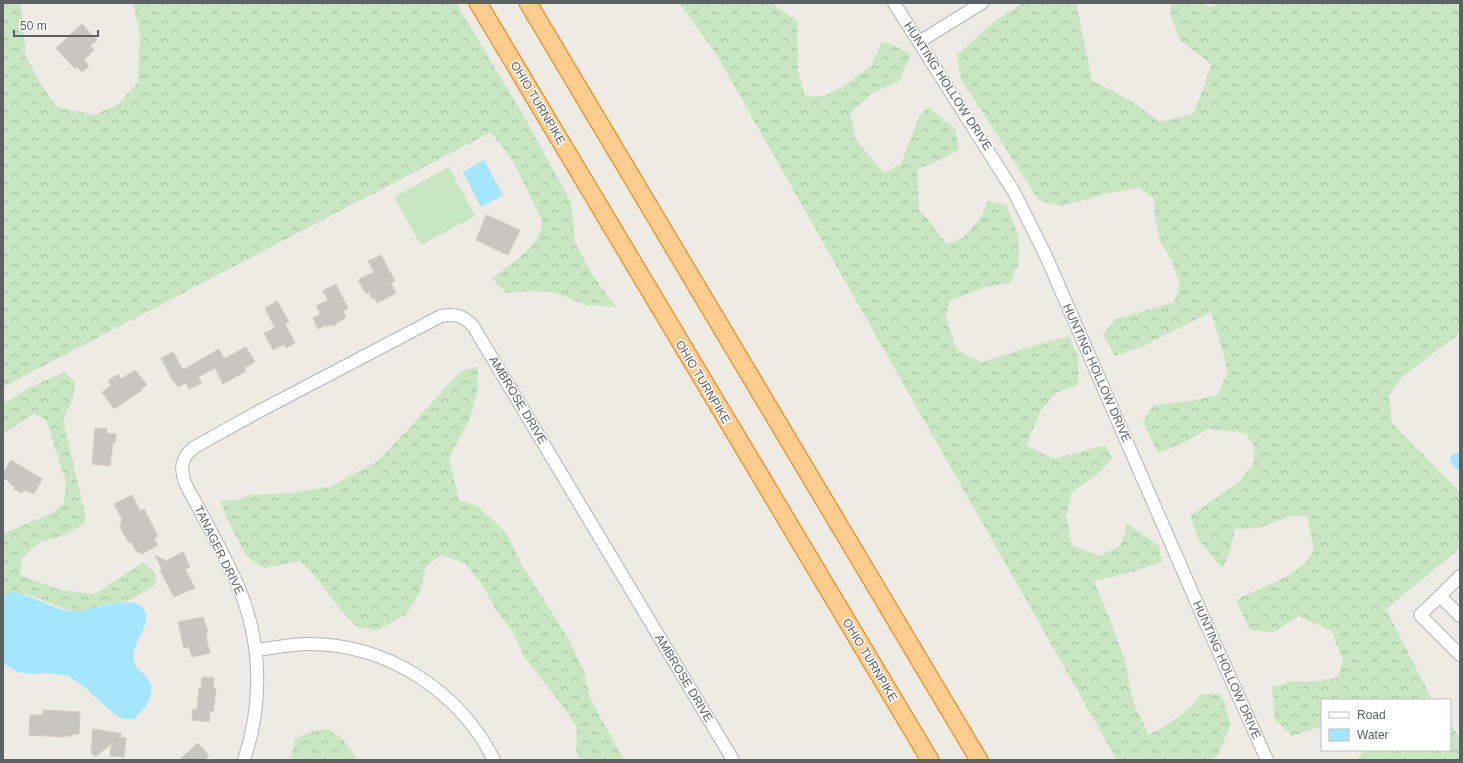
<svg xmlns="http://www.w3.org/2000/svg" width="1463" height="763" viewBox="0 0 1463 763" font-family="Helvetica,sans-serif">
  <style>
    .grass { fill: #c7e6c1 }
    .forest { fill: url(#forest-crowns) }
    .water { fill: #a4e6fe }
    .building { fill: #c9c5c0; stroke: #d3cbc2 }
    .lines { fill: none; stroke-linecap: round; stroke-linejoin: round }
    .minor-casing { stroke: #b1b6b9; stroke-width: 14 }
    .highway-casing { stroke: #f07e03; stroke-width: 19 }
    .minor { stroke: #fff; stroke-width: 12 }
    .highway { stroke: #fccd8e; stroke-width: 17 }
    .labels { text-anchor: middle; stroke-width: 3; stroke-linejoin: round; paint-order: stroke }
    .street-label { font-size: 12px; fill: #5c6164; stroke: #fff }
  </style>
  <defs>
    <pattern id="forest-crowns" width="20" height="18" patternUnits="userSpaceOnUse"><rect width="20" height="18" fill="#c7e6c1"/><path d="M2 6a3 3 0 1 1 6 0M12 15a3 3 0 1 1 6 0" fill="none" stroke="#a5bea0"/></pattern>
  </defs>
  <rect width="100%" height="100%" fill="#eeeae4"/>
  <polygon class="grass" points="449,167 475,216 421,245 394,197"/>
  <g class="forest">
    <polygon points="3,3 21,3 26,57 45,91 57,107 94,115 119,104 138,82 140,33 133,3 456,3 522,113 571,202 575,243 593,276 616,307 587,305 553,292 532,291 506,293 492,278 517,260 537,240 543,222 513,161 491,132 3,387"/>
    <path d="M 679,3 L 774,3 L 775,6 L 797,20 L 798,71 L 805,96 L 824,96 L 842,87 L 871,66 L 882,42 L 891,44 L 911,54 L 899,81 L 874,92 L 850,113 L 856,140 L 884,173 L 901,164 L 919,117 L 928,107 L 955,129 L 959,149 L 938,161 L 917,169 L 919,209 L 947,244 L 963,238 L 982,216 L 988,201 L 1006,205 L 1019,237 L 1018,266 L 1010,283 L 985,287 L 949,301 L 946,319 L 957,350 L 981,362 C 1010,354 1039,343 1069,336 L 1078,357 L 1078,385 L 1057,392 L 1041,410 L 1026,445 L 1054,459 L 1105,445 L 1112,458 L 1099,473 L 1072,492 L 1066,517 L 1072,545 L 1099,556 L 1120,546 L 1128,524 L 1159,546 L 1162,562 L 1128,573 L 1094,581 L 1108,615 L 1125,660 L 1133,702 L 1149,735 C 1171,723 1186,714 1202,694 L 1221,694 L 1231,724 L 1218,755 L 1208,760 L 1117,760 L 715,52 Z"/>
    <polygon points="1023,3 1076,3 1092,80 1136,104 1159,122 1193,114 1205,84 1211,64 1180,40 1170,13 1172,3 1201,3 1210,7 1219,3 1460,3 1460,333 1401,378 1389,396 1392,423 1460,492 1460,548 1386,609 1432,700 1322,700 1322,726 1292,736 1275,719 1272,687 1294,681 1310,682 1337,678 1343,661 1332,631 1299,616 1274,632 1250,630 1236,600 1290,575 1306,562 1314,550 1307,516 1291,516 1259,528 1235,529 1229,555 1222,568 1200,542 1190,516 1238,483 1253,465 1254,446 1246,433 1208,429 1183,443 1158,453 1143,422 1153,405 1191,401 1218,395 1228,370 1211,312 1141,347 1115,356 1103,335 1114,320 1174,302 1180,285 1172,262 1160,241 1155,218 1154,199 1140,188 1113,192 1061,206 1039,200 961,79 957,55 995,21"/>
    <polygon points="478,367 477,394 468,422 449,458 459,500 477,506 506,532 523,567 568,638 584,672 590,698 624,760 580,760 576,751 577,728 562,705 523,655 514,634 495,608 481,583 465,563 441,555 426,566 420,592 407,614 378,630 359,628 343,613 316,577 300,561 264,568 247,557 227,519 221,501 237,500 251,495 291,493 330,487 378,461 414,423 442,391 462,371"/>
    <path d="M 65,372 L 75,383 L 72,400 L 63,420 L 85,515 L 85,523 L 65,535 L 40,542 L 22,558 L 20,575 L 60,590 L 95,594 L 144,562 L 156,575 L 155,585 C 144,592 135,599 122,602 C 117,603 112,603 107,604 C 96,606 85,613 74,611 C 51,607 25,586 3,596 L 3,534 L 52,513 L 64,503 L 66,482 L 46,419 L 33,414 L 3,434 L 3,404 L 33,386 Z"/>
    <polygon points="1450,724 1460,738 1460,760 1356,760 1366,750 1450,750"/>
    <polygon points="329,729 346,743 357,760 298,760 291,757 295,739 313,731"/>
  </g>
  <g class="water">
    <polygon points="484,160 503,195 481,207 463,172"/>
    <polygon points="1460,452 1460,472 1452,465 1450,458 1454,454"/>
    <path d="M 12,592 C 34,595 55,612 76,611 C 90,611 141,590 146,614 C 149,632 126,647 136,666 C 140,672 147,676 150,682 C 156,696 143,711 134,719 L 125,719 L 115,715 L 86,688 L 68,676 L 47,673 L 33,674 L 18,672 L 7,666 L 3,662 L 3,596 Z"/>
  </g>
  <g class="building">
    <polygon points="82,24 97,40 90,46 94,50 84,60 89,66 82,72 77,67 75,69 56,48"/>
    <polygon points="486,215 520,230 508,255 476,240"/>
    <polygon points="381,255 395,281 391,283 396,293 377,303 375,298 372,299 369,292 366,294 358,280 374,272 368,261"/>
    <polygon points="336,284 348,308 343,311 346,317 333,326 332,324 327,327 326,325 318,329 313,318 320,315 319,313 320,312 316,306 328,300 323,291"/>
    <polygon points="277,301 289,322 285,324 295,343 286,348 284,344 273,350 264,333 275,328 265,308"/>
    <polygon points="246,347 255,362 244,368 246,371 223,384 215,368 198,377 202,383 189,389 186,383 178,387 175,382 174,383 161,358 173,352 183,370 219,349 224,359"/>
    <polygon points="135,370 147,385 141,389 142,390 114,409 102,392 111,386 108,381 118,374 121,379"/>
    <polygon points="95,428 107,429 106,433 116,434 115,443 113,442 110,466 92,464"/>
    <polygon points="11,460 42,479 34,494 24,490 22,493 14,489 15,487 10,484 11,483 3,478 3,473"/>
    <polygon points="132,495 140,511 144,509 158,536 154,538 158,545 142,554 136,551 131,542 129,543 120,527 122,519 114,504"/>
    <polygon points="183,552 190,567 185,569 195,588 174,597 160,570 162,569 155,555 166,561"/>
    <polygon points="203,617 208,632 206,632 207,637 206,638 210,653 192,657 189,647 184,648 178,622"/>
    <polygon points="202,677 214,678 213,688 216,688 214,705 213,712 210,711 209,722 192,720 193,709 197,710 199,688 201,689"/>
    <polygon points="43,710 80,712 79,734 72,734 72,736 64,736 64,737 29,735 30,715 43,715"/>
    <polygon points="93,729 122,734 118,737 126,738 124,757 110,756 112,743 95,757 91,752"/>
    <polygon points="198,743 209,756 204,760 179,760"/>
  </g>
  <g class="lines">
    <defs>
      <g id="minor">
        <polyline points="894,3 1014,192 1046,256 1199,608 1267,760"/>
        <polyline points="919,42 982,3"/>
        <polyline points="1440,596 1460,576"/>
        <polyline points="1460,616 1440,596 1420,615 1460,655"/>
        <path d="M 256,650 C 272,648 288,645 304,644 C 384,642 458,689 494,760"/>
        <path d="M 244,760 C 263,704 262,641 238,586 C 223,551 203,517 185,483 C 180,467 181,459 193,448 L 254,414 L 441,316 C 455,313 464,316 473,326 L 733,760"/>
      </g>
      <g id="highway">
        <polyline points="478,3 930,760"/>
        <polyline points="528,3 979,760"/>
      </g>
    </defs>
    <use href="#minor" class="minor-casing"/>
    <use href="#highway" class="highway-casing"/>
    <use href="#minor" class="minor"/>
    <use href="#highway" class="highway"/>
  </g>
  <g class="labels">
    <g class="street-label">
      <text transform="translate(948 86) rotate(57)" y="4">HUNTING HOLLOW DRIVE</text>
      <text transform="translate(538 103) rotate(59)" y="4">OHIO TURNPIKE</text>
      <text transform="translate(1097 373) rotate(66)" y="4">HUNTING HOLLOW DRIVE</text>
      <text transform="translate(703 382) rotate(59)" y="4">OHIO TURNPIKE</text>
      <text transform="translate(518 400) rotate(59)" y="4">AMBROSE DRIVE</text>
      <text transform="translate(219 550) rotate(64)" y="4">TANAGER DRIVE</text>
      <text transform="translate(870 660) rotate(59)" y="4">OHIO TURNPIKE</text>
      <text transform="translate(1227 670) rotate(66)" y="4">HUNTING HOLLOW DRIVE</text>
      <text transform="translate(684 678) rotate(59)" y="4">AMBROSE DRIVE</text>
    </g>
  </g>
  <rect width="1463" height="763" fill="none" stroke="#5c6164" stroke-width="8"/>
  <rect x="1321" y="699" width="130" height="52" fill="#ffffff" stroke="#bec0c1"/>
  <rect x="1329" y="712" width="20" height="6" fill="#ffffff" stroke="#bec0c1"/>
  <text x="1357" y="719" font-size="12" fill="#5c6164">Road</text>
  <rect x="1329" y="729" width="20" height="12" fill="#a4e6fe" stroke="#bec0c1"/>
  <text x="1357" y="739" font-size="12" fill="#5c6164">Water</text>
  <path d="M14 30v6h84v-6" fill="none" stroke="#5c6164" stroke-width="2"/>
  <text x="20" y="30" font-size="12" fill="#5c6164" stroke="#ffffff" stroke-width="3" paint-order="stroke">50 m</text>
</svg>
